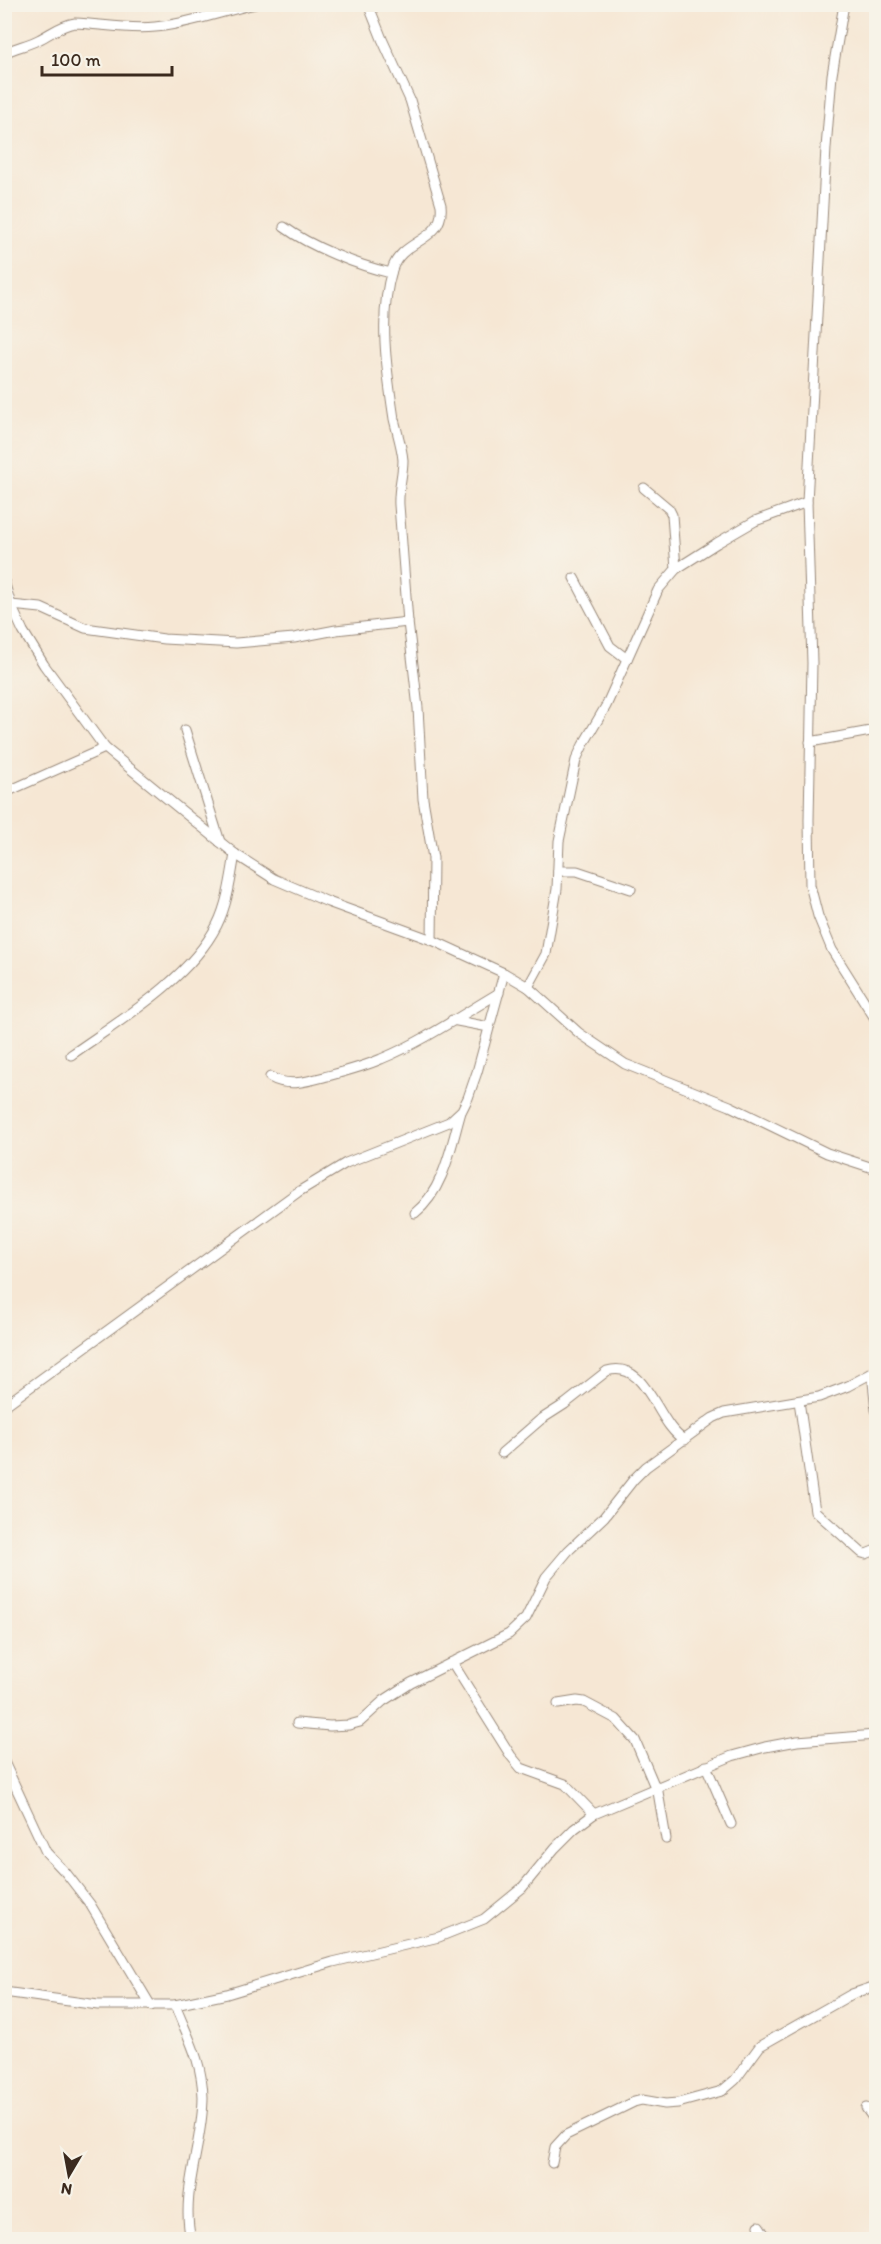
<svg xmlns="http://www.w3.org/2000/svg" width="881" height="2244" viewBox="0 0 881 2244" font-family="Itim,sans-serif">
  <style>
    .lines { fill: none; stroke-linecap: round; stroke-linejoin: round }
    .street-casing { stroke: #988879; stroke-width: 11 }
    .street { stroke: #fff; stroke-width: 9 }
  </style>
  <rect width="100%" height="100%" fill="#f7f3e8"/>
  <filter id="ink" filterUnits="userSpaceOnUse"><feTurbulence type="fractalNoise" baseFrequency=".0167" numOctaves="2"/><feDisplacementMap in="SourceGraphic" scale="12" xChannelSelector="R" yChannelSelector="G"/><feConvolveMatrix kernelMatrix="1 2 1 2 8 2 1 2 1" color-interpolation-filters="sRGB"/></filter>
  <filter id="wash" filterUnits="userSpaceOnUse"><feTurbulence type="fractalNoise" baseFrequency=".008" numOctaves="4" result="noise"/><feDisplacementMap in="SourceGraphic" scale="24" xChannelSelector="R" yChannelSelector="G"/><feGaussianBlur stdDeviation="1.35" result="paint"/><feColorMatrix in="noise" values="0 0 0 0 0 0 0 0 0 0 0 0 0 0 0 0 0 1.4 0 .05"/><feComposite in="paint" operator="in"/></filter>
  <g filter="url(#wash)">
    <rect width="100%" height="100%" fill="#f6e7d4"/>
  </g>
  <g filter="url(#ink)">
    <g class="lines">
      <defs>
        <g id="street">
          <path d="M 368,4 L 382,39 L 410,100 L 441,205 C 445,243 401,238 392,270 C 378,317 387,372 394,419 C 397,432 402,447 403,460 C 403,475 398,488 399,505 L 408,622 L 418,708 L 423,799 L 433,858 L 432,940"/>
          <polyline points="844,4 832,75 826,148 807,502 812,663 809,820 810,885 818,916 832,950 876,1020"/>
          <path d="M 4,53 C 16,47 29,45 40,39 C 52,33 61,25 75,23 C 101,24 128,30 155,27 C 189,24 222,11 255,4"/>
          <path d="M 284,227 C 311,247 359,266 391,273"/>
          <polyline points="644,488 669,509 672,515 676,569"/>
          <polyline points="574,578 610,646 627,659"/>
          <polyline points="4,581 11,605 23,631 44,665 105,748 235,854 274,879 328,902 432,940 504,973 528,987 579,1033 625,1064 730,1106 827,1153 876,1169"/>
          <polyline points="11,605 41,608 85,628 164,639 236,643 294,638 336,630 408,622"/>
          <polyline points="185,730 220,842"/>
          <polyline points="810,742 876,730"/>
          <polyline points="4,793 105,748"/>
          <polyline points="558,871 577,871 631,889"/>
          <polyline points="528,987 546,954 557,889 559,841 576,760 583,745 606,706 658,590 676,569 717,543 755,521 807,502"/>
          <polyline points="452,1020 489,1027"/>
          <path d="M 71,1055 C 119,1021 190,979 217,925 C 228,903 231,877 235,854"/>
          <path d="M 270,1077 C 287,1087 305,1082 324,1077 C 343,1072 363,1067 381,1059 C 422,1042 460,1016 499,993"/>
          <path d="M 415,1213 C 444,1190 451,1146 461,1112"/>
          <polyline points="872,1373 876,1410"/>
          <polyline points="799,1401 815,1511 862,1553 866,1554 876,1550"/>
          <polyline points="4,1406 298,1192 346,1163 449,1122 462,1110 468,1098 477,1072 504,973"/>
          <path d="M 502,1453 L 540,1420 L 565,1404 L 607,1371 C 648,1358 657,1427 685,1440"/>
          <polyline points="452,1662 511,1756 521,1768 565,1784 594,1814"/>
          <polyline points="558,1704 577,1701 584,1702 616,1719 635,1740 655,1787"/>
          <polyline points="297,1723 330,1726 349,1725 360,1722 383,1701 411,1683 509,1634 526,1618 546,1577 568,1551 604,1517 634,1479 646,1467 713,1418 724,1413 819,1397 848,1386 876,1371"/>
          <polyline points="4,1762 46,1852 66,1873 90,1904 151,2006"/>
          <polyline points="706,1766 731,1824"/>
          <polyline points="657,1786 666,1839"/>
          <polyline points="4,1992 98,2005 175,2005 227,1994 333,1962 439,1937 484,1919 522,1888 555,1848 574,1829 594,1814 732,1756 765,1747 797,1741 876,1735"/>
          <path d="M 175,2005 C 188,2038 202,2060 203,2097 C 203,2145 180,2192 191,2240"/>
          <polyline points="866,2108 876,2122"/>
          <polyline points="552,2163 555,2147 566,2135 634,2102 642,2100 665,2104 678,2103 722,2091 735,2080 760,2046 852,1994 876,1986"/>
          <polyline points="759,2226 768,2240"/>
          <polyline points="872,2240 876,2235"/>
        </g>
      </defs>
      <use href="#street" class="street-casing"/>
      <use href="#street" class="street"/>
    </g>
  </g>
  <rect width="881" height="2244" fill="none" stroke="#f7f3e8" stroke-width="24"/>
  <g transform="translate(69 2175) rotate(190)" stroke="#f7f3e8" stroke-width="4.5" paint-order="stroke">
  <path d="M0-4.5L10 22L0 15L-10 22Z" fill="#3b2a1e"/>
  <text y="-9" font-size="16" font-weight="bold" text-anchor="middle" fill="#3b2a1e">N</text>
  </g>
  <path d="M42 66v9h130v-9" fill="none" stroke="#3b2a1e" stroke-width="3"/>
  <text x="51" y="66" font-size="18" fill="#3b2a1e" stroke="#f7f3e8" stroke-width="4.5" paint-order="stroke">100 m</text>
</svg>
